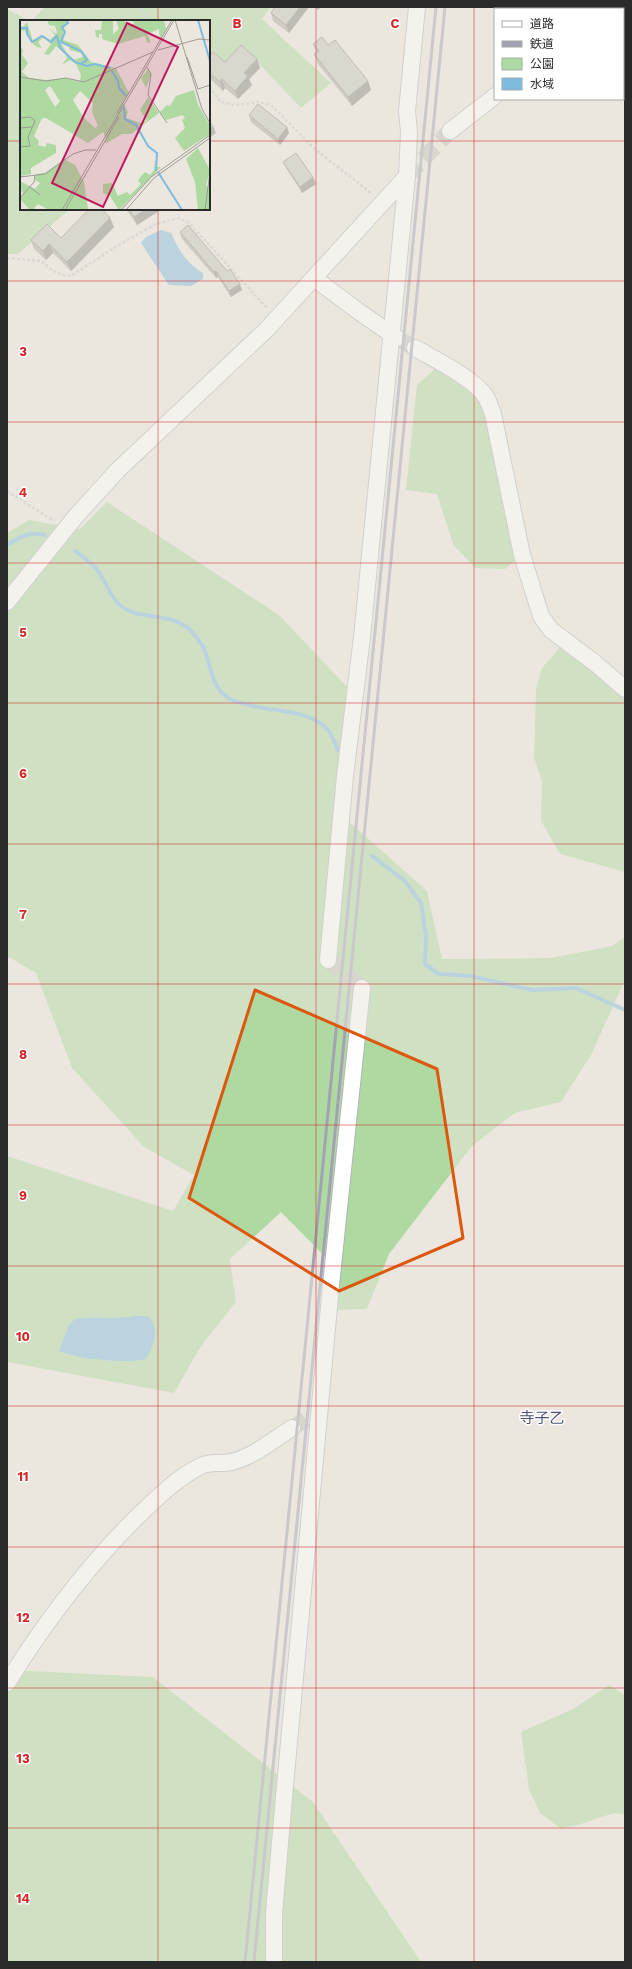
<svg xmlns="http://www.w3.org/2000/svg" width="632" height="1969" viewBox="0 0 632 1969" font-family="'Work Sans','Noto Sans JP',sans-serif">
  <style>
    .green { fill: #aedaa1 }
    .water { fill: #7ebbe0 }
    .lines { fill: none; stroke-linecap: round; stroke-linejoin: round }
    .stream { stroke: #7ebbe0; stroke-width: 4 }
    .minor-tunnel { stroke: #c4c1ba; stroke-width: 16; stroke-dasharray: 16 8; stroke-linecap: butt }
    .minor-casing { stroke: #b2b3bc; stroke-width: 18 }
    .path { stroke: #c8c8c8; stroke-width: 2.5; stroke-dasharray: 3 2; stroke-linecap: butt }
    .minor { stroke: #fff; stroke-width: 16 }
    .rail { stroke: #a2a2b2; stroke-width: 3 }
    .wall { fill: #aaa8a3 }
    .shaded-wall { fill: #8b8884 }
    .building { fill: #c6c3bd; stroke: #8b8884 }
    .marked { fill: none; stroke: #de570e; stroke-width: 3; stroke-linejoin: round }
    .grid { fill: none; stroke: #d62828; stroke-width: 1; stroke-opacity: 0.55 }
    .labels { text-anchor: middle; stroke-width: 3; stroke-linejoin: round; paint-order: stroke }
    .quarter-label { font-size: 15px; fill: #505376; stroke: #fff }
    .inset-river { fill: none; stroke: #7ebbe0; stroke-width: 2 }
    .inset-road { fill: none; stroke: #9e9b96; stroke-width: 1 }
    .view { fill: #c2185b; fill-opacity: 0.15; stroke: #c2185b; stroke-width: 2 }
    .inset-edge { fill: none; stroke: #2a2a2a; stroke-width: 2 }
    .grid-label { font-size: 13px; text-anchor: middle; font-weight: bold; fill: #d62828; stroke: #fff; stroke-width: 3; stroke-linejoin: round; paint-order: stroke }
  </style>
  <rect width="100%" height="100%" fill="#ebe7de"/>
  <g class="green">
    <polygon points="45,7 271,7 262,19 331,83 301,108 243,47 209,80 209,21 31,21"/>
    <polygon points="7,9 30,21 21,21 21,209 70,209 18,254 7,254"/>
    <polygon points="437,367 457,377 484,403 519,557 505,569 475,568 453,544 437,494 406,490 417,385"/>
    <polygon points="107,502 279,615 353,693 337,811 427,891 442,959 551,958 612,946 625,937 625,980 591,1055 561,1102 515,1113 472,1146 389,1254 367,1309 335,1310 339,1271 281,1212 230,1259 236,1302 201,1346 174,1393 7,1362 7,1156 173,1211 194,1175 144,1147 72,1068 36,973 7,956 7,533 29,520 80,529"/>
    <polygon points="561,646 625,695 625,872 560,854 541,821 542,781 534,758 536,689 542,668"/>
    <polygon points="8,1670 153,1677 313,1802 421,1962 7,1962"/>
    <polygon points="609,1685 625,1695 625,1815 614,1813 578,1825 560,1828 540,1813 529,1789 521,1732 573,1709"/>
  </g>
  <g class="water">
    <path d="M 161,230 L 171,233 C 179,250 186,263 203,273 L 203,279 L 191,286 L 169,285 L 141,243 L 146,237 Z"/>
    <path d="M 135,1316 L 148,1316 C 161,1329 154,1345 146,1359 C 129,1364 76,1359 59,1351 L 69,1325 L 75,1319 C 95,1316 115,1320 135,1316 Z"/>
  </g>
  <g class="lines">
    <g class="stream">
      <path d="M 7,545 C 20,537 30,531 45,535"/>
      <path d="M 75,551 C 83,557 92,562 98,571 C 106,581 110,598 121,606 C 139,621 173,611 191,631 C 196,636 201,643 204,649 C 211,664 211,687 227,697 C 233,702 242,703 249,705 C 274,712 311,709 329,731 C 333,737 335,744 338,750"/>
      <polyline points="372,856 404,880 421,903 426,936 425,964 439,974 470,976 532,990 576,988 625,1010"/>
    </g>
    <g class="minor-tunnel">
      <polyline points="407,176 450,131"/>
      <polyline points="397,338 415,348"/>
      <polyline points="328,960 362,988"/>
      <polyline points="292,1428 310,1417"/>
    </g>
    <defs>
      <g id="minor">
        <polyline points="609,9 611,7"/>
        <polyline points="450,131 495,96"/>
        <polyline points="314,278 358,311 397,338"/>
        <path d="M 415,348 C 434,359 475,379 486,397 C 489,402 491,409 493,414 L 522,555 L 541,616 L 551,630 L 595,663 L 625,689"/>
        <polyline points="7,602 76,516 118,470 267,329 407,176"/>
        <polyline points="328,960 345,776 362,637 407,176 409,132 407,111 417,7"/>
        <path d="M 7,1683 C 45,1622 89,1564 140,1514 C 158,1497 177,1478 199,1467 C 211,1460 220,1465 231,1462 C 253,1457 273,1440 292,1428"/>
        <polyline points="274,1962 274,1913 284,1797 331,1285 362,988"/>
      </g>
    </defs>
    <use href="#minor" class="minor-casing"/>
    <g class="path">
      <polyline points="138,7 151,21"/>
      <polyline points="209,87 221,102 234,105 260,102 272,106 315,149 372,194"/>
      <polyline points="7,258 41,261 52,270 62,275 71,276 117,246 156,224 178,218 189,223 267,308"/>
      <polyline points="7,491 54,521"/>
      <polyline points="610,1962 611,1962"/>
    </g>
    <use href="#minor" class="minor"/>
    <g class="rail">
      <polyline points="245,1962 436,7"/>
      <polyline points="254,1962 445,7"/>
    </g>
  </g>
  <g class="wall">
    <polygon points="309,7 289,33 273,21 271,13"/>
    <polygon points="313,7 321,7 318,10"/>
    <polygon points="313,44 328,45 368,81 371,90 352,106 318,64 314,54 317,53"/>
    <polygon points="209,56 225,62 257,59 260,68 249,79 252,85 238,99 225,88 223,91 209,78"/>
    <polygon points="249,115 287,127 289,133 280,145 251,122"/>
    <polygon points="283,162 316,184 302,193 286,168"/>
    <polygon points="126,209 162,209 137,225"/>
    <polygon points="110,218 114,227 71,271 53,253 46,260 34,249 31,240 61,238"/>
    <polygon points="180,232 242,290 231,297 218,277 216,278 182,239"/>
  </g>
  <g class="shaded-wall">
    <polygon points="300,7 309,7 289,33 286,25"/>
    <polygon points="317,7 321,7 318,10"/>
    <polygon points="257,59 260,68 249,79 252,85 238,99 235,91 244,73"/>
    <polygon points="222,79 225,88 223,91 220,82"/>
    <polygon points="368,81 371,90 352,106 348,97"/>
    <polygon points="213,126 216,133 209,138 209,130"/>
    <polygon points="287,127 289,133 280,145 278,139"/>
    <polygon points="313,177 316,184 302,193 300,187"/>
    <polygon points="146,209 162,209 137,225 134,217"/>
    <polygon points="110,218 114,227 71,271 67,262"/>
    <polygon points="49,244 53,253 46,260 43,251"/>
    <polygon points="216,271 218,277 216,278 214,272"/>
    <polygon points="240,284 242,290 231,297 229,291"/>
  </g>
  <g class="building">
    <polygon points="275,7 300,7 286,25 271,13"/>
    <polygon points="322,37 328,45 335,40 368,81 348,97 314,54 319,51 313,44"/>
    <polygon points="241,45 257,59 244,73 248,76 235,91 222,79 220,82 209,73 209,56 213,52 225,62"/>
    <polygon points="258,104 287,127 278,139 249,115"/>
    <polygon points="209,122 213,126 209,130"/>
    <polygon points="296,153 313,177 300,187 283,162"/>
    <polygon points="89,209 102,209 110,218 67,262 49,244 43,251 31,240 47,224 61,238"/>
    <polygon points="129,209 146,209 134,217"/>
    <polygon points="188,225 227,271 230,269 240,284 229,291 216,271 214,272 180,232"/>
  </g>
  <path d="M0 0H632V1969H0ZM 255,990 L 437,1069 L 463,1238 L 339,1291 L 189,1198 Z" fill="#ebe7de" fill-opacity=".55" fill-rule="evenodd"/>
  <path class="marked" d="M 255,990 L 437,1069 L 463,1238 L 339,1291 L 189,1198 Z"/>
  <path class="grid" d="M 158,7 L 158,21M 316,7 L 316,1962M 474,7 L 474,1962M 7,141 L 21,141M 209,141 L 625,141M 158,209 L 158,1962M 7,281 L 625,281M 7,422 L 625,422M 7,563 L 625,563M 7,703 L 625,703M 7,844 L 625,844M 7,984 L 625,984M 7,1125 L 625,1125M 7,1266 L 625,1266M 7,1406 L 625,1406M 7,1547 L 625,1547M 7,1688 L 625,1688M 7,1828 L 625,1828"/>
  <g class="labels">
    <g class="quarter-label">
      <text x="542" y="1423">寺子乙</text>
    </g>
  </g>
  <g transform="translate(20 20)">
    <rect width="190" height="190" fill="#ebe7de"/>
    <path d="M 27,0 L 47,0 L 49,3 L 44,8 L 43,20 L 58,25 L 71,42 L 96,48 L 109,73 L 103,82 L 108,92 L 106,98 L 121,103 L 127,101 L 120,90 L 128,77 L 139,93 L 111,114 L 102,114 L 87,123 L 84,122 L 86,119 L 83,112 L 68,123 L 26,98 L 22,98 L 14,116 L 19,121 L 18,125 L 25,127 L 27,123 L 36,125 L 36,133 L 11,148 L 11,154 L 0,156 L 0,25 L 3,30 L 2,35 L 8,43 L 2,52 L 9,58 L 27,60 L 45,58 L 60,61 L 61,55 L 56,44 L 50,40 L 42,45 L 47,38 L 45,33 L 36,26 L 29,35 L 24,34 L 31,24 L 23,17 L 18,22 L 22,28 L 17,27 L 11,22 L 5,11 L 0,10 L 7,2 L 13,21 L 24,16 L 30,20 L 35,15 L 28,7 L 36,14 L 37,12 L 35,6 L 29,5 ZM 41,23 L 48,25 L 50,30 L 61,33 L 63,37 L 53,40 L 49,37 ZM 30,66 L 40,81 L 35,87 L 25,70 ZM 60,71 L 73,83 L 72,92 L 78,106 L 75,108 L 63,97 L 53,80 ZM 82,0 L 93,0 L 93,14 L 99,9 L 96,0 L 104,0 L 108,5 L 114,4 L 113,0 L 144,0 L 146,9 L 140,19 L 139,9 L 127,14 L 131,22 L 127,23 L 125,16 L 98,24 L 82,19 L 82,14 L 79,14 L 79,18 L 76,17 L 75,10 L 81,10 ZM 128,49 L 131,55 L 126,68 L 121,58 ZM 174,70 L 178,85 L 190,105 L 190,114 L 164,131 L 155,118 L 165,108 L 162,100 L 165,98 L 163,95 L 146,100 L 140,92 L 147,85 L 150,86 L 156,76 ZM 178,128 L 190,150 L 186,166 L 190,167 L 190,190 L 178,190 L 175,162 L 166,139 ZM 44,139 L 55,145 L 64,162 L 68,189 L 72,190 L 29,190 L 18,184 L 14,188 L 15,190 L 10,190 L 0,179 L 3,173 L 0,169 L 0,161 L 15,169 L 20,163 L 15,160 L 16,154 L 25,153 ZM 135,139 L 136,147 L 141,147 L 99,190 L 90,176 L 83,173 L 83,164 L 92,163 L 98,176 L 107,172 L 110,175 L 121,164 L 118,161 L 121,156 L 125,152 L 130,155 L 134,150 Z" fill="#aedaa1" fill-rule="evenodd"/>
    <path class="inset-river" d="M 46,0 L 48,3 L 42,7 L 45,12 L 41,22 L 61,31 L 67,40 L 62,43M 178,0 L 190,41M 0,8 L 7,8 L 7,14 L 12,22 L 22,16 L 31,22 L 37,16 L 40,28 L 55,42 L 67,46 L 75,44 L 90,48M 92,51 L 98,61 L 99,68 L 106,76M 104,87 L 105,99 L 116,105 L 128,126 L 137,133 L 136,151M 138,152 L 162,190"/>
    <path class="inset-road" d="M 155,0 L 182,89 L 190,103M 138,30 L 179,19 L 190,20M 167,37 L 178,69 L 190,65M 127,47 L 131,54 L 128,75 L 147,103M 0,57 L 26,61 L 46,58 L 64,62 L 133,32M 97,93 L 152,0M 0,98 L 10,97 L 15,101 L 8,117 L 10,126 L 0,127M 0,108 L 12,107M 0,157 L 25,154 L 53,134 L 65,130 L 76,130M 10,167 L 20,175M 0,178 L 14,162 L 15,155M 42,190 L 154,0M 45,190 L 99,97M 101,190 L 131,157 L 190,115M 106,190 L 134,158 L 190,118M 185,190 L 190,152"/>
    <path class="view" d="M 107,3 L 158,27 L 83,187 L 32,163 Z"/>
    <rect width="190" height="190" class="inset-edge"/>
  </g>
  <g class="grid-label">
    <text x="237" y="28">B</text>
    <text x="395" y="28">C</text>
    <text x="23" y="356">3</text>
    <text x="23" y="497">4</text>
    <text x="23" y="637">5</text>
    <text x="23" y="778">6</text>
    <text x="23" y="919">7</text>
    <text x="23" y="1059">8</text>
    <text x="23" y="1200">9</text>
    <text x="23" y="1341">10</text>
    <text x="23" y="1481">11</text>
    <text x="23" y="1622">12</text>
    <text x="23" y="1763">13</text>
    <text x="23" y="1903">14</text>
  </g>
  <rect width="632" height="1969" fill="none" stroke="#2a2a2a" stroke-width="16"/>
  <rect x="494" y="8" width="130" height="92" fill="#ffffff" stroke="#aaaaaa"/>
  <rect x="502" y="21" width="20" height="6" fill="#ffffff" stroke="#aaaaaa"/>
  <text x="530" y="28" font-size="12" fill="#2a2a2a">道路</text>
  <rect x="502" y="41" width="20" height="6" fill="#a2a2b2" stroke="#aaaaaa"/>
  <text x="530" y="48" font-size="12" fill="#2a2a2a">鉄道</text>
  <rect x="502" y="58" width="20" height="12" fill="#aedaa1" stroke="#aaaaaa"/>
  <text x="530" y="68" font-size="12" fill="#2a2a2a">公園</text>
  <rect x="502" y="78" width="20" height="12" fill="#7ebbe0" stroke="#aaaaaa"/>
  <text x="530" y="88" font-size="12" fill="#2a2a2a">水域</text>
</svg>
